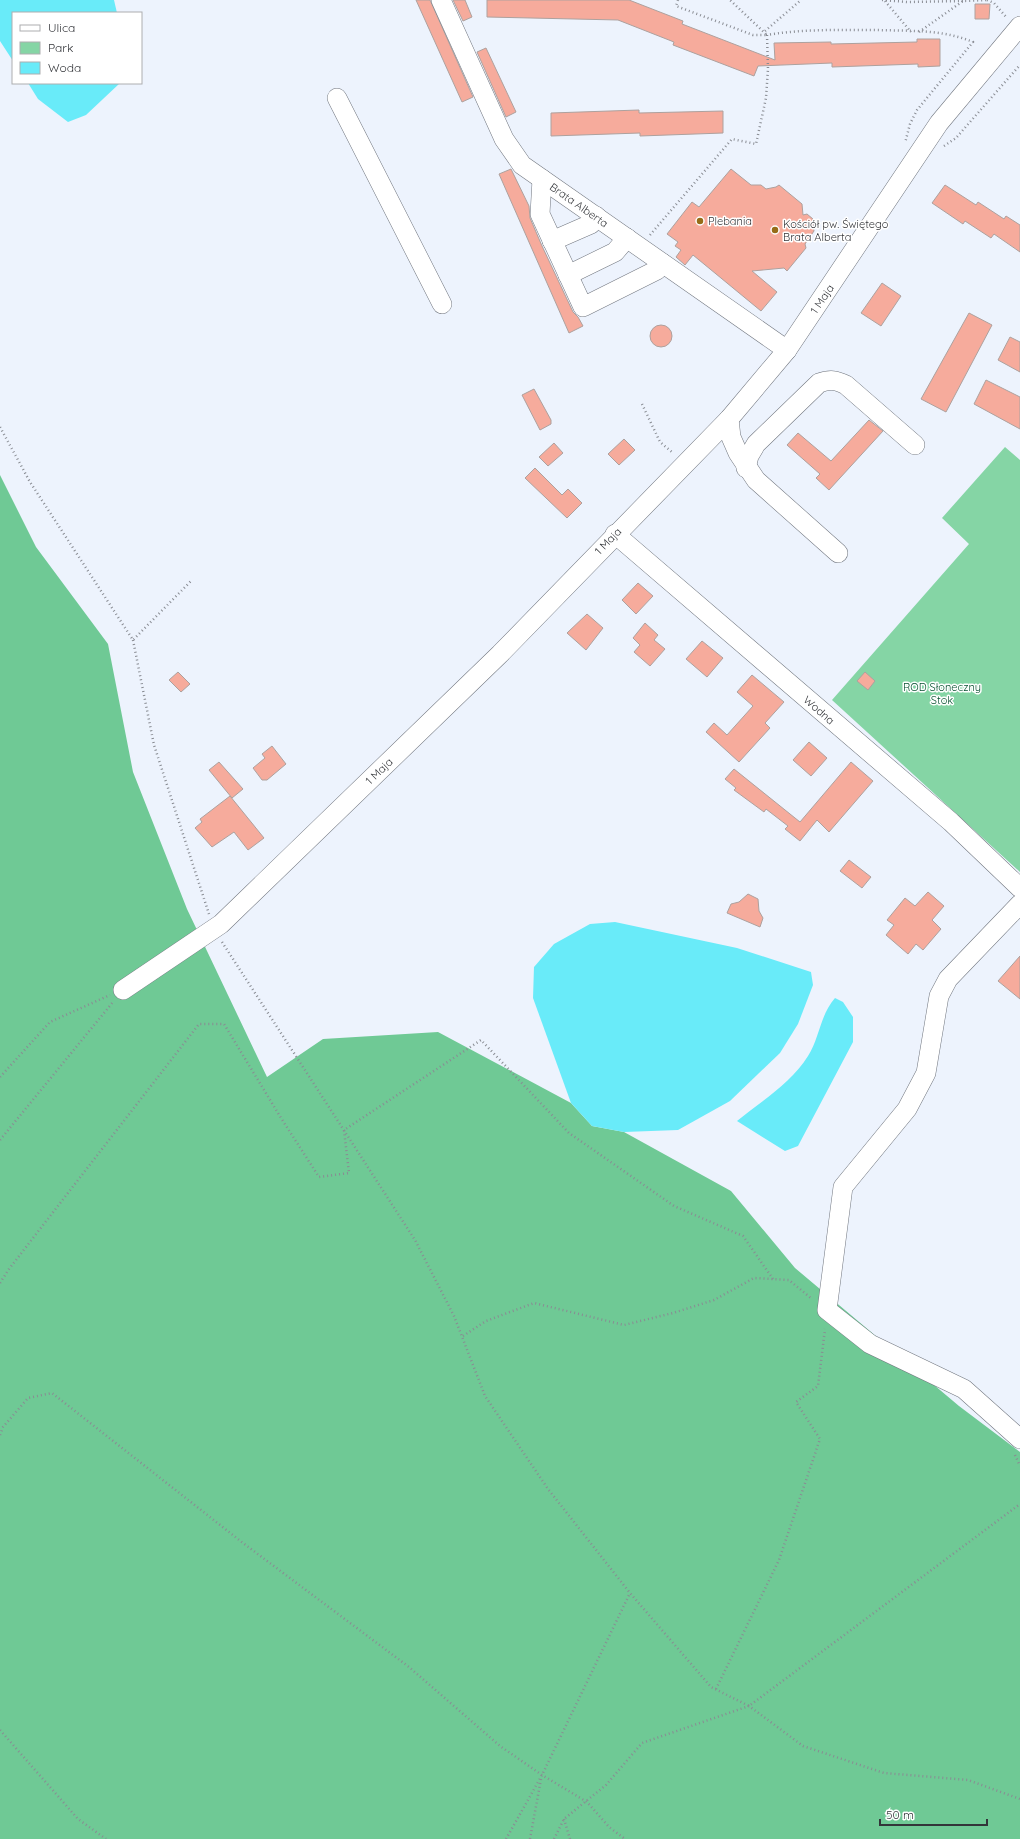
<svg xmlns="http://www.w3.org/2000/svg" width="1020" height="1839" viewBox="0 0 1020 1839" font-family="Quicksand,sans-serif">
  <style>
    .green { fill: #85d5a5 }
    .forest { fill: #6fc995 }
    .water { fill: #69ebf9 }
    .building { fill: #f6ab9c; stroke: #ada19e }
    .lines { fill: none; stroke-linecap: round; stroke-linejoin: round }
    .minor-casing { stroke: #71767f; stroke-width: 20 }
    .path { stroke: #898c93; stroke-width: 2.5; stroke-dasharray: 1 3; stroke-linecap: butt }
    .minor { stroke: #fff; stroke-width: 19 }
    .poi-dot { fill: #966c18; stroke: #fff; stroke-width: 1.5 }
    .labels { text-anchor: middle; stroke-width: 3; stroke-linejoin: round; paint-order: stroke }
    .street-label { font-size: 11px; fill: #333539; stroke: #fff }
    .poi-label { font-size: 11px; fill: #333539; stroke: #fff; text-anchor: start }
    .park-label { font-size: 11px; fill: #06502f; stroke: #fff }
  </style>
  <rect width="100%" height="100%" fill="#edf3fd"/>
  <polygon class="green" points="1005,447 1020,460 1020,872 832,700 969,544 942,518"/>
  <polygon class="forest" points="0,475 36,547 108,644 133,772 187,909 267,1077 323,1039 438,1032 571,1103 592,1126 624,1132 731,1191 795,1268 959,1406 1020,1452 1020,1839 0,1839"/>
  <g class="water">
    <polygon points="0,0 114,0 117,13 13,13 13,61 0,41"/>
    <polygon points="28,83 120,83 86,115 68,122 38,99"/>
    <polygon points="615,922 737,948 811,972 813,985 798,1024 780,1053 730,1101 678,1130 624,1132 592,1126 571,1103 533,998 534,967 554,944 590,924"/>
    <path d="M 835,998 L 843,1002 L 853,1017 L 853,1042 L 798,1146 L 785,1151 L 737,1121 C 762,1101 791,1083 808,1056 C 820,1037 820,1015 835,998 Z"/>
  </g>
  <g class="building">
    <polygon points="416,0 430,0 473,97 462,102"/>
    <polygon points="453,0 465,0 472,17 463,21"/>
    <polygon points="487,0 629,0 683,21 682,24 775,60 774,43 831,42 831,44 917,42 917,39 940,39 940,66 918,67 918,64 832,67 832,63 758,66 754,76 673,45 674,42 618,20 487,17"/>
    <polygon points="975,4 990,4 989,19 975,19"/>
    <polygon points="486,48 516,112 506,117 477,52"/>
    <polygon points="639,110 639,113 723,111 723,133 640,136 640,133 551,136 551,113"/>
    <polygon points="511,169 529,206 530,218 542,246 573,312 578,317 583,326 569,333 499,174"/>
    <polygon points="731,169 751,185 761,185 766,189 776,187 779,185 802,204 803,215 807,214 813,219 814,231 805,244 806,248 787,271 784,268 752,271 777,292 761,311 693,255 685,265 676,257 681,250 675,246 678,242 667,234 692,202 699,207"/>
    <polygon points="945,185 976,205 978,202 1004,219 1006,216 1020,225 1020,252 994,234 991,238 965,221 963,224 932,203"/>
    <polygon points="882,283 901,296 881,326 861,313"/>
    <polygon points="969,313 992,325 946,412 921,399"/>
    <circle cx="661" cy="336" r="11"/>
    <polygon points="1010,337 1020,342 1020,372 998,360"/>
    <polygon points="986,380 1020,397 1020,429 974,404"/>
    <polygon points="534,389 551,420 551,424 540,430 522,395"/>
    <polygon points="869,420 883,431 829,490 816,478 820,474 787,445 798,433 831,461"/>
    <polygon points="624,439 635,450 619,465 608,454"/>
    <polygon points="554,443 563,453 548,466 539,457"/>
    <polygon points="535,468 562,495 568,489 582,503 567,518 525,478"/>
    <polygon points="638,583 653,596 636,614 622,600"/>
    <polygon points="587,614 603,628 586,650 567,633"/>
    <polygon points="645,623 658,635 654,640 665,649 650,666 634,652 640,645 633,638"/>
    <polygon points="702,641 723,658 707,677 686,659"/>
    <polygon points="178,672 190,684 181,692 169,680"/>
    <polygon points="865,672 875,681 868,690 857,681"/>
    <polygon points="752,675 784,702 765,723 770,728 739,762 706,732 714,723 727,735 753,706 737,692"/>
    <polygon points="809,742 827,758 811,776 793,760"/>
    <polygon points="272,746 286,764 267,780 262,780 253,768 265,758 262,754"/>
    <polygon points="219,762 243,789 232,798 209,770"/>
    <polygon points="851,762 873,781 829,832 817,820 800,841 785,829 788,826 766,809 764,812 734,790 736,788 725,779 734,769 800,822"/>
    <polygon points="230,796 264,838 248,850 234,832 212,847 195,828 202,822 200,819"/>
    <polygon points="849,860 871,877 862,888 840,871"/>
    <polygon points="928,892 944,906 932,920 941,929 923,950 916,944 908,954 886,935 894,925 887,920 905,898 915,906"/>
    <polygon points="748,894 758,899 759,911 763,918 760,927 727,913 731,904 739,902"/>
    <polygon points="1020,956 1020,999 998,981"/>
  </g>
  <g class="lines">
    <defs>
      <g id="minor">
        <polyline points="441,0 504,139 522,165 787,350"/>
        <polyline points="337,98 442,304"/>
        <polyline points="542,179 540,214 583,307 657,270 662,263"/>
        <polyline points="552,241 591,224 596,216"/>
        <polyline points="568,275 615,252 627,238"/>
        <polyline points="729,419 731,437 738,453 756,480 838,553"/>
        <path d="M 746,468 L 749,456 L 756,444 L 819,383 C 830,379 836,380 846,385 L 915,445"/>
        <polyline points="615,534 951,822 1020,888"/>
        <polyline points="1020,904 948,979 939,996 926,1073 907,1109 843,1187 827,1310 870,1344 964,1389 1020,1439"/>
        <polyline points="123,990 221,924 500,654 729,419 787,350 939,123 1020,26"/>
      </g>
    </defs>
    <use href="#minor" class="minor-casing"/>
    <g class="path">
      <polyline points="678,0 676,6 753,35 767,35 730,0"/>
      <polyline points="882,0 907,2 963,1"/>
      <polyline points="987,0 994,3 1007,18"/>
      <polyline points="885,1 911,32"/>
      <polyline points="765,31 801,0"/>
      <polyline points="919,32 963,1 987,0"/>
      <polyline points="944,146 956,138 1020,65"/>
      <path d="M 650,235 L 732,139 L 756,144 L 766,98 L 768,69 L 767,35 C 802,29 838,30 874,30 C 908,31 942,29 973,42 L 917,110 L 910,124 L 905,143"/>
      <polyline points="642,404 660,442 673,453"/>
      <polyline points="0,427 30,482 133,640 192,580"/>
      <polyline points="133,640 154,745 209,914"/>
      <polyline points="222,942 415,1240 454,1316 485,1396 548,1489 630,1593 711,1687 749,1706 1020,1504"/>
      <polyline points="0,1077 50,1022 110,995"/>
      <polyline points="0,1140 113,1002"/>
      <polyline points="0,1283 9,1269 199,1024 224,1024 281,1118 319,1177 349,1173 344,1130 481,1040 569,1133 674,1206 743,1236 773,1279"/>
      <polyline points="463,1336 486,1321 534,1303 624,1325 673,1313 714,1300 754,1278 789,1280 812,1299"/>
      <polyline points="0,1435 3,1427 28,1398 52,1393 243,1543 409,1667 500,1746 542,1775 587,1802 609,1827 625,1839"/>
      <polyline points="1015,1455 1020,1466"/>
      <polyline points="716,1689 779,1560 820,1439 796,1402 818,1386 825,1329"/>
      <polyline points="0,1730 78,1819 106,1839"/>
      <polyline points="564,1819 570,1839"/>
      <polyline points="506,1839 542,1775 630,1593"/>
      <polyline points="530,1839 541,1779"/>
      <polyline points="554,1839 564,1819 606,1785 642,1743 749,1706 803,1746 884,1773 968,1780 1020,1799"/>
    </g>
    <use href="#minor" class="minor"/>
  </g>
  <g class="poi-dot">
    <circle cx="700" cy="221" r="4"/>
    <circle cx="775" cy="230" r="4"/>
  </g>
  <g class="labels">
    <g class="street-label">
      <text transform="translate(579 205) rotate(35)" y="4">Brata Alberta</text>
      <text transform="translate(822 299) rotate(-56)" y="4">1 Maja</text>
      <text transform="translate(608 541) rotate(-46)" y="4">1 Maja</text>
      <text transform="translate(819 710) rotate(41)" y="4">Wodna</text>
      <text transform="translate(379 771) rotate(-44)" y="4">1 Maja</text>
    </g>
    <g class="poi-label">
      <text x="708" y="225">Plebania</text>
      <text x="783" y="228">Kościół pw. Świętego<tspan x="783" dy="13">Brata Alberta</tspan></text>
    </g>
    <g class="park-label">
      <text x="942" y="691">ROD Słoneczny<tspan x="942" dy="13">Stok</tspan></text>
    </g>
  </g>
  <rect x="12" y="12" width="130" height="72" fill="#ffffff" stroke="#adaeb0"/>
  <rect x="20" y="25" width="20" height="6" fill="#ffffff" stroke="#adaeb0"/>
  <text x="48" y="32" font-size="12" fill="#333539">Ulica</text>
  <rect x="20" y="42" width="20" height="12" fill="#85d5a5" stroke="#adaeb0"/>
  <text x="48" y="52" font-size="12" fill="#333539">Park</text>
  <rect x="20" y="62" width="20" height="12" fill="#69ebf9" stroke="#adaeb0"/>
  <text x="48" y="72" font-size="12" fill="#333539">Woda</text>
  <path d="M880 1819v6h107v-6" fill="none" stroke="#333539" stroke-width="2"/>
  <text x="886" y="1819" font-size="12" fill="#333539" stroke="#ffffff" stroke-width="3" paint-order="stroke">50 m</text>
</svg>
